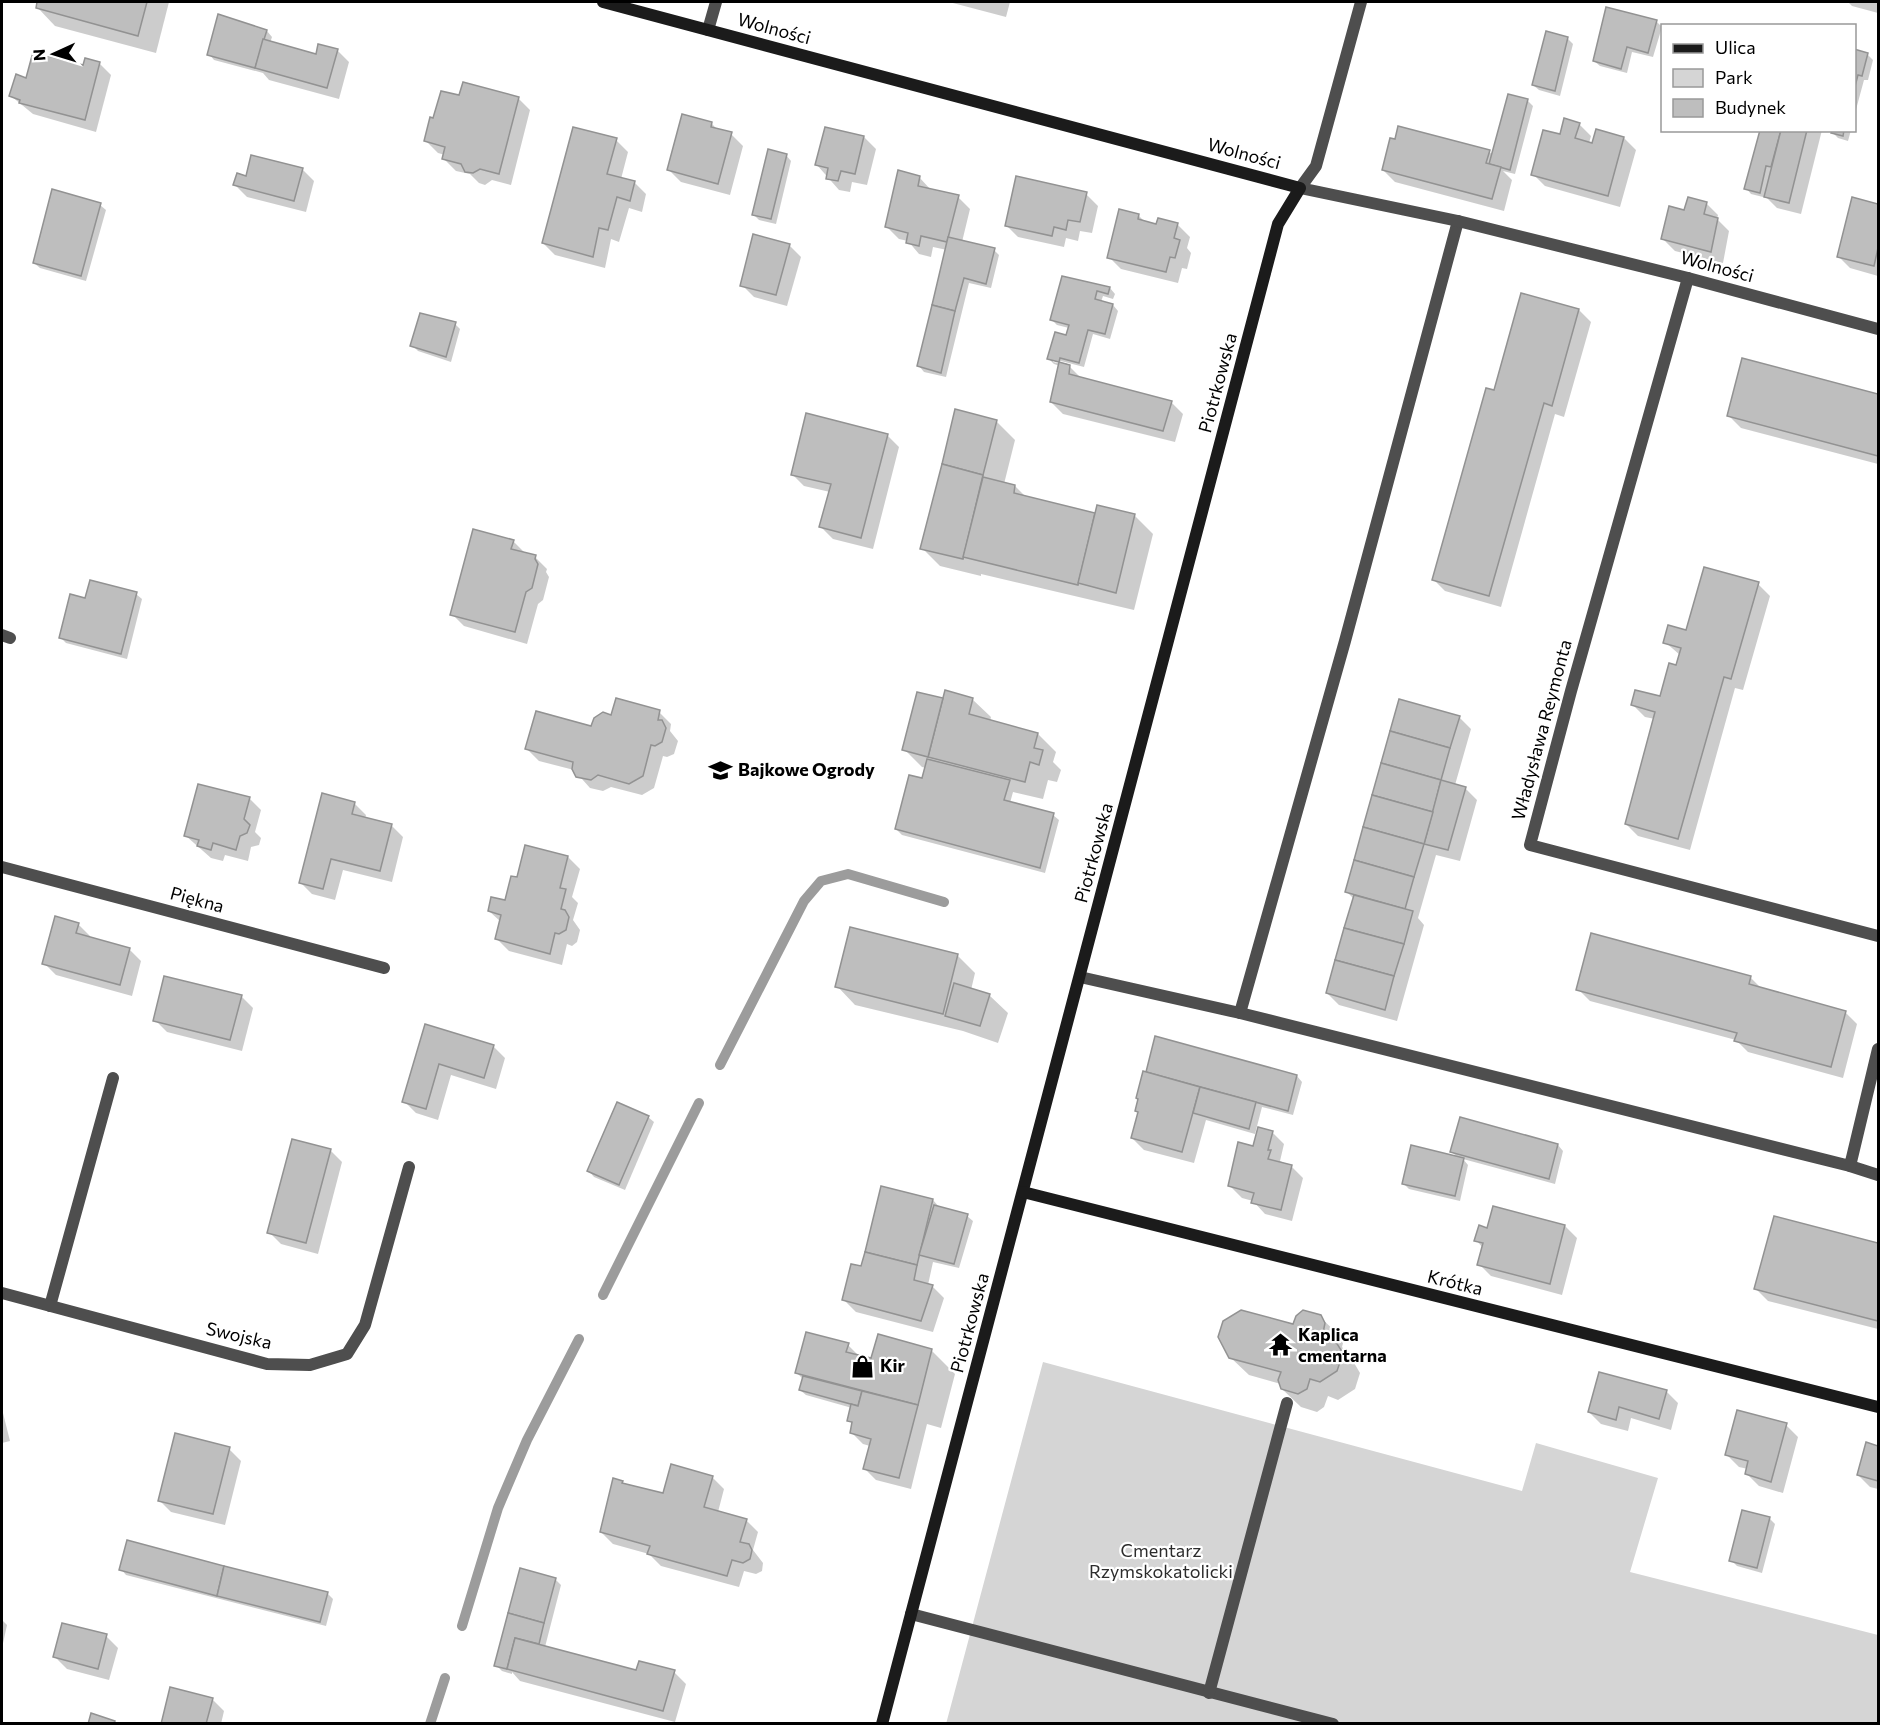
<svg xmlns="http://www.w3.org/2000/svg" width="1880" height="1725" viewBox="0 0 1880 1725" font-family="Commissioner,sans-serif">
  <style>
    .green { fill: #d5d5d5 }
    .shadow { fill: #0003 }
    .lines { fill: none; stroke-linecap: round; stroke-linejoin: round }
    .stream { stroke: #9c9c9c; stroke-width: 10 }
    .building { fill: #bebebe; stroke: #929292; stroke-width: 1.5 }
    .lane { stroke: #4e4e4e; stroke-width: 12 }
    .street { stroke: #4e4e4e; stroke-width: 12 }
    .secondary { stroke: #1b1b1b; stroke-width: 12 }
    .labels { text-anchor: middle; stroke-width: 4.5; stroke-linejoin: round; paint-order: stroke }
    .street-label { font-size: 18px; fill: #000; stroke: #fff }
    .poi-label { font-size: 18px; font-weight: bold; fill: #000; stroke: #fff; text-anchor: start }
    .park-label { font-size: 18px; fill: #2c2c2c; stroke: #fff }
  </style>
  <rect width="100%" height="100%" fill="#fff"/>
  <polygon class="green" points="1043,1362 1522,1491 1536,1443 1658,1478 1630,1572 1878,1635 1878,1723 946,1724"/>
  <g class="shadow">
    <polygon points="39,2 169,2 156,53 55,26 37,7"/>
    <polygon points="949,2 1010,2 1006,17"/>
    <polygon points="1848,2 1878,2 1878,13 1852,6"/>
    <polygon points="1656,21 1662,27 1653,57 1632,52 1627,73 1600,66 1594,61"/>
    <polygon points="267,31 272,37 270,43 317,56 337,50 349,62 339,99 269,80 263,73 214,60 209,54"/>
    <polygon points="1568,39 1573,44 1560,96 1539,90 1533,85"/>
    <polygon points="1854,51 1867,54 1873,60 1868,80 1864,80 1854,117"/>
    <polygon points="99,63 111,75 96,132 33,114 11,96 27,80"/>
    <polygon points="460,97 518,98 530,110 511,185 492,180 485,185 479,183 470,174 456,171 444,159 445,155 438,153 426,141 434,120"/>
    <polygon points="1527,100 1533,106 1515,174 1503,171 1512,180 1504,211 1395,182 1383,170 1489,151 1493,156"/>
    <polygon points="711,123 718,130 731,134 743,146 730,195 681,182 669,170"/>
    <polygon points="1579,124 1591,136 1589,143 1593,144 1624,138 1636,150 1620,207 1545,186 1533,174 1561,136"/>
    <polygon points="1762,130 1822,130 1801,214 1777,208 1767,198 1751,194 1746,188"/>
    <polygon points="1833,130 1851,130 1848,141 1838,138 1833,133"/>
    <polygon points="864,137 876,149 867,185 852,182 850,192 839,190 817,165"/>
    <polygon points="616,140 628,152 621,179 634,182 646,194 642,212 629,208 619,242 611,239 605,268 555,255 543,243"/>
    <polygon points="786,155 791,161 776,224 759,220 754,215"/>
    <polygon points="302,169 314,181 306,212 247,197 235,185 247,178"/>
    <polygon points="919,177 931,190 958,197 970,209 962,242 994,250 999,255 991,288 969,283 946,377 924,372 919,366 947,250 933,247 931,257 919,254 908,241 899,239 887,227"/>
    <polygon points="1086,194 1098,206 1092,233 1080,231 1078,241 1066,238 1064,247 1018,237 1006,225"/>
    <polygon points="1853,199 1878,206 1878,276 1850,268 1838,256"/>
    <polygon points="1706,203 1718,215 1717,219 1729,231 1723,263 1675,251 1663,239 1685,211"/>
    <polygon points="100,205 106,210 86,281 40,268 34,263"/>
    <polygon points="1138,215 1146,223 1157,225 1159,220 1178,225 1190,237 1187,248 1191,253 1187,269 1182,268 1178,283 1121,269 1109,257"/>
    <polygon points="789,245 801,257 787,306 754,297 742,285"/>
    <polygon points="1063,278 1110,288 1115,294 1113,299 1103,296 1101,302 1113,305 1118,311 1110,339 1093,334 1084,367 1053,359 1053,362 1066,365 1066,363 1082,379 1171,402 1183,414 1175,442 1063,414 1051,402 1060,366 1054,364 1049,359 1067,337 1069,328 1057,325 1052,320"/>
    <polygon points="1579,310 1591,322 1564,417 1555,414 1501,607 1445,591 1433,579 1495,392"/>
    <polygon points="455,324 460,329 451,362 418,351 412,345"/>
    <polygon points="1744,360 1878,395 1878,464 1741,428 1729,416"/>
    <polygon points="956,411 997,422 1015,440 1004,484 1015,486 1026,497 1096,514 1098,507 1135,516 1153,534 1134,610 981,574 981,576 940,566 922,548"/>
    <polygon points="887,435 899,447 873,549 833,539 821,527 830,492 804,486 792,474"/>
    <polygon points="513,541 526,554 535,557 547,569 546,572 549,577 543,600 538,604 527,644 464,626 452,614"/>
    <polygon points="1758,584 1770,596 1743,690 1735,688 1690,850 1638,836 1626,824 1655,719 1645,717 1633,705 1661,698 1677,667 1680,655 1665,642 1687,632"/>
    <polygon points="136,594 142,599 127,659 66,643 60,637 86,600"/>
    <polygon points="972,699 991,717 990,721 1038,734 1056,752 1053,762 1061,770 1057,782 1048,780 1043,799 1013,792 1010,803 1053,815 1059,820 1045,873 902,835 896,829 923,780 926,768 922,767 904,749 944,700"/>
    <polygon points="659,712 671,724 670,731 678,741 674,754 667,757 663,756 654,788 642,795 611,787 603,791 590,788 574,770 539,761 527,749 592,728 612,717"/>
    <polygon points="1459,717 1471,729 1455,785 1465,788 1477,800 1460,861 1436,855 1418,918 1424,925 1397,1021 1339,1005 1327,993 1354,899 1347,892"/>
    <polygon points="249,798 261,810 255,832 261,838 259,845 251,847 248,861 225,855 223,861 211,858 186,836"/>
    <polygon points="354,803 366,815 365,819 391,825 403,837 392,882 343,870 335,900 312,894 300,882"/>
    <polygon points="568,857 580,869 572,897 578,903 573,920 580,930 577,942 572,946 567,944 562,965 509,951 497,939 501,922 489,911 506,902"/>
    <polygon points="78,924 90,936 90,938 129,949 141,961 132,996 56,975 44,963"/>
    <polygon points="957,955 975,973 971,990 989,995 1008,1013 998,1043 963,1031 855,1005 837,986"/>
    <polygon points="1750,977 1763,990 1845,1012 1857,1024 1843,1078 1748,1052 1736,1040 1590,1001 1578,989"/>
    <polygon points="241,996 253,1008 242,1051 167,1032 155,1020"/>
    <polygon points="426,1026 493,1046 505,1058 496,1089 451,1075 438,1120 416,1113 404,1101"/>
    <polygon points="1144,1073 1297,1076 1302,1082 1293,1115 1262,1107 1255,1134 1206,1120 1194,1163 1144,1150 1132,1138 1139,1113 1136,1111"/>
    <polygon points="648,1117 654,1122 625,1190 594,1177 589,1171"/>
    <polygon points="1272,1132 1284,1144 1280,1161 1291,1166 1303,1178 1292,1221 1265,1214 1253,1201 1242,1198 1230,1186 1254,1148"/>
    <polygon points="1558,1145 1563,1151 1555,1184 1463,1159 1468,1165 1460,1201 1409,1189 1403,1183 1458,1158 1452,1152"/>
    <polygon points="330,1150 342,1162 318,1254 281,1244 269,1232"/>
    <polygon points="933,1200 940,1208 967,1216 973,1221 959,1268 933,1262 928,1285 932,1286 944,1298 933,1332 856,1312 844,1300 862,1268"/>
    <polygon points="1775,1218 1878,1245 1878,1329 1768,1301 1756,1289"/>
    <polygon points="1565,1226 1577,1238 1562,1295 1491,1276 1479,1264 1483,1248 1476,1240 1488,1229"/>
    <polygon points="1320,1317 1339,1335 1343,1343 1342,1347 1350,1356 1360,1373 1355,1389 1338,1400 1328,1396 1324,1407 1317,1412 1301,1407 1282,1389 1281,1384 1249,1375 1230,1357 1294,1326"/>
    <polygon points="848,1345 860,1357 872,1360 931,1350 955,1374 941,1428 927,1424 911,1489 876,1480 864,1468 870,1446 863,1444 851,1432 853,1425 849,1420 852,1408 806,1395 800,1390 803,1379 797,1373"/>
    <polygon points="1666,1391 1678,1403 1671,1430 1631,1418 1628,1431 1601,1424 1589,1412"/>
    <polygon points="2,1409 10,1441 2,1443"/>
    <polygon points="1786,1425 1798,1437 1783,1493 1759,1486 1747,1474 1748,1469 1739,1467 1727,1455"/>
    <polygon points="1867,1444 1878,1447 1878,1489 1870,1487 1858,1475"/>
    <polygon points="229,1449 241,1461 225,1525 171,1512 159,1500"/>
    <polygon points="712,1477 724,1489 718,1512 746,1520 758,1532 753,1550 763,1563 762,1571 756,1574 744,1571 739,1587 661,1566 649,1554 613,1544 601,1532 622,1483 625,1485 664,1495"/>
    <polygon points="1769,1518 1775,1524 1762,1573 1737,1566 1731,1560"/>
    <polygon points="121,1569 327,1593 333,1599 326,1626 126,1575"/>
    <polygon points="555,1579 561,1585 545,1647 638,1672 674,1672 686,1684 675,1722 520,1681 512,1672 512,1674 502,1671 496,1665"/>
    <polygon points="2,1620 7,1625 2,1648"/>
    <polygon points="106,1636 118,1648 109,1680 67,1669 55,1657"/>
    <polygon points="212,1699 224,1711 221,1724 162,1724"/>
  </g>
  <g class="lines">
    <g class="stream">
      <polyline points="720,1065 804,901 821,881 848,874 944,902"/>
      <polyline points="603,1295 699,1103"/>
      <polyline points="462,1626 498,1508 527,1440 579,1339"/>
      <polyline points="430,1724 445,1678"/>
    </g>
  </g>
  <g class="building">
    <polygon points="37,2 147,2 138,36 36,8"/>
    <polygon points="1606,7 1657,20 1648,53 1627,47 1621,69 1593,61"/>
    <polygon points="218,14 267,30 255,68 207,55"/>
    <polygon points="1546,31 1568,37 1555,91 1532,85"/>
    <polygon points="263,39 316,54 318,44 338,49 327,88 255,68"/>
    <polygon points="1854,49 1868,53 1862,76 1858,75 1854,90"/>
    <polygon points="33,52 83,65 85,58 100,62 85,120 19,103 20,100 9,96 16,74 26,78"/>
    <polygon points="463,82 519,97 499,174 480,169 473,173 465,172 461,164 442,159 445,147 424,141 430,117 433,118 441,91 459,95"/>
    <polygon points="1508,94 1528,99 1510,170 1489,164"/>
    <polygon points="682,114 712,122 711,127 732,132 718,184 667,170"/>
    <polygon points="1564,118 1580,123 1575,138 1592,143 1596,129 1624,137 1608,196 1531,175 1543,130 1560,134"/>
    <polygon points="1398,126 1490,150 1486,163 1501,167 1492,199 1382,170 1390,138 1395,139"/>
    <polygon points="573,127 617,138 607,174 635,181 630,201 617,197 608,230 599,228 593,257 542,243"/>
    <polygon points="825,127 864,136 855,174 841,171 838,181 826,179 828,168 815,165"/>
    <polygon points="1760,130 1781,130 1771,167 1766,166 1760,193 1744,189"/>
    <polygon points="1781,130 1807,130 1789,203 1764,197"/>
    <polygon points="1832,130 1844,130 1843,136 1831,133"/>
    <polygon points="768,149 787,154 771,219 752,215"/>
    <polygon points="251,155 303,168 294,201 233,185 237,173 246,176"/>
    <polygon points="898,170 920,176 918,186 959,195 947,242 921,236 919,246 906,243 908,233 885,227"/>
    <polygon points="1016,176 1087,192 1080,222 1068,220 1066,230 1054,227 1052,236 1005,226"/>
    <polygon points="52,189 101,203 81,276 33,263"/>
    <polygon points="1688,197 1707,202 1704,214 1718,218 1711,252 1661,239 1669,206 1684,210"/>
    <polygon points="1852,197 1878,204 1878,248 1874,266 1837,257"/>
    <polygon points="1119,209 1139,214 1138,219 1156,224 1158,218 1178,223 1174,238 1180,240 1175,258 1170,257 1166,272 1107,258"/>
    <polygon points="753,234 790,244 776,295 740,286"/>
    <polygon points="948,237 995,248 986,284 964,278 955,311 932,305"/>
    <polygon points="1062,276 1110,287 1108,294 1097,291 1095,299 1113,304 1105,334 1088,330 1079,363 1060,358 1059,362 1047,359 1055,332 1066,335 1069,325 1050,320"/>
    <polygon points="1521,293 1579,309 1552,406 1544,403 1489,596 1432,580 1486,388 1494,390"/>
    <polygon points="932,305 955,311 941,373 917,366"/>
    <polygon points="420,313 456,322 446,357 410,346"/>
    <polygon points="1742,358 1878,394 1878,456 1727,416"/>
    <polygon points="1059,362 1070,365 1069,374 1172,401 1163,431 1050,402"/>
    <polygon points="955,409 997,420 983,475 942,464"/>
    <polygon points="806,413 888,434 861,538 819,527 831,484 791,475"/>
    <polygon points="942,464 983,475 963,559 920,549"/>
    <polygon points="983,477 1015,485 1014,493 1095,513 1078,585 963,557"/>
    <polygon points="1097,505 1135,514 1116,593 1078,583"/>
    <polygon points="473,529 514,540 511,549 536,555 535,559 538,564 532,588 526,592 515,632 450,615"/>
    <polygon points="1704,567 1759,582 1731,679 1724,677 1678,839 1625,824 1655,712 1631,705 1635,690 1660,696 1669,663 1676,665 1681,648 1663,643 1668,625 1686,630"/>
    <polygon points="90,580 137,592 121,654 59,638 70,594 85,598"/>
    <polygon points="945,690 973,698 969,714 1038,733 1034,748 1043,750 1039,765 1030,762 1025,782 928,757"/>
    <polygon points="917,692 943,698 928,757 902,750"/>
    <polygon points="616,698 660,710 658,720 662,720 666,728 662,742 655,746 651,745 643,776 629,784 598,775 591,780 576,777 572,769 573,762 525,749 536,711 591,726 594,718 603,712 611,715"/>
    <polygon points="1399,699 1460,716 1450,748 1390,731"/>
    <polygon points="1390,731 1450,748 1441,780 1381,763"/>
    <polygon points="927,759 1010,780 1004,800 1054,813 1040,868 895,829 909,775 922,778"/>
    <polygon points="1381,763 1441,780 1433,812 1372,795"/>
    <polygon points="1441,780 1466,787 1448,850 1424,844"/>
    <polygon points="198,784 250,797 244,819 250,825 247,833 240,836 236,850 213,843 211,850 197,846 199,840 184,836"/>
    <polygon points="322,793 355,802 352,814 392,824 380,871 331,859 323,889 299,883"/>
    <polygon points="1372,795 1433,812 1424,844 1363,827"/>
    <polygon points="1363,827 1424,844 1414,877 1354,860"/>
    <polygon points="525,845 568,856 560,888 566,889 561,909 565,910 569,917 566,930 559,934 555,933 550,954 495,939 501,915 488,911 491,897 505,900 511,876 517,877"/>
    <polygon points="1354,860 1414,877 1405,909 1345,892"/>
    <polygon points="1354,895 1413,911 1404,944 1344,928"/>
    <polygon points="55,916 79,923 76,933 130,948 120,985 42,964"/>
    <polygon points="850,927 958,954 943,1014 835,987"/>
    <polygon points="1344,928 1404,944 1394,976 1335,960"/>
    <polygon points="1591,933 1751,976 1749,984 1846,1011 1831,1067 1734,1041 1737,1033 1576,990"/>
    <polygon points="1335,960 1394,976 1385,1010 1326,993"/>
    <polygon points="164,976 242,995 230,1040 153,1021"/>
    <polygon points="954,983 990,994 980,1026 945,1016"/>
    <polygon points="425,1024 494,1045 484,1078 439,1064 426,1109 402,1102"/>
    <polygon points="1155,1036 1297,1075 1288,1111 1146,1072"/>
    <polygon points="1143,1071 1200,1087 1182,1152 1131,1138 1138,1112 1135,1111 1138,1099 1136,1098"/>
    <polygon points="1200,1087 1256,1102 1249,1129 1193,1113"/>
    <polygon points="617,1102 649,1116 619,1185 587,1171"/>
    <polygon points="1460,1117 1558,1144 1549,1179 1450,1152"/>
    <polygon points="1258,1127 1273,1131 1268,1150 1271,1150 1268,1159 1292,1165 1281,1210 1251,1203 1254,1193 1228,1186 1238,1142 1253,1146"/>
    <polygon points="292,1139 331,1149 306,1243 267,1233"/>
    <polygon points="1411,1145 1464,1158 1455,1196 1402,1184"/>
    <polygon points="881,1186 933,1199 917,1265 865,1252"/>
    <polygon points="934,1205 968,1214 954,1264 919,1255"/>
    <polygon points="1493,1206 1565,1225 1550,1284 1477,1265 1483,1243 1474,1241 1479,1225 1487,1228"/>
    <polygon points="1774,1216 1878,1243 1878,1321 1754,1289"/>
    <polygon points="865,1252 917,1265 914,1280 933,1285 921,1321 842,1300 851,1264 861,1266"/>
    <polygon points="1241,1310 1293,1324 1296,1316 1303,1310 1321,1315 1325,1323 1323,1333 1332,1336 1343,1353 1337,1371 1320,1382 1310,1379 1307,1389 1298,1394 1281,1389 1278,1380 1281,1372 1229,1358 1218,1337 1223,1321"/>
    <polygon points="806,1332 849,1343 846,1352 871,1358 878,1334 932,1349 918,1405 795,1373"/>
    <polygon points="1599,1372 1667,1390 1659,1419 1619,1407 1616,1420 1588,1412"/>
    <polygon points="803,1376 862,1391 858,1406 799,1390"/>
    <polygon points="862,1391 918,1405 899,1478 863,1469 871,1439 850,1433 852,1422 847,1421 851,1404 858,1406"/>
    <polygon points="1737,1410 1787,1423 1771,1482 1745,1474 1748,1461 1725,1455"/>
    <polygon points="175,1433 230,1447 213,1514 158,1501"/>
    <polygon points="1866,1442 1878,1446 1878,1481 1857,1475"/>
    <polygon points="671,1464 713,1476 704,1507 747,1519 740,1542 749,1544 752,1550 750,1559 743,1563 732,1560 727,1576 647,1554 650,1546 600,1532 613,1478 623,1481 622,1483 663,1493"/>
    <polygon points="1742,1510 1770,1517 1757,1568 1729,1561"/>
    <polygon points="127,1540 224,1566 217,1596 119,1570"/>
    <polygon points="224,1566 328,1592 320,1622 217,1596"/>
    <polygon points="520,1568 556,1578 544,1623 508,1613"/>
    <polygon points="508,1613 544,1623 539,1644 515,1638 507,1669 494,1666"/>
    <polygon points="62,1623 107,1634 98,1669 53,1657"/>
    <polygon points="515,1638 636,1670 639,1661 675,1670 663,1711 507,1669"/>
    <polygon points="170,1687 213,1698 206,1724 161,1724"/>
    <polygon points="91,1713 115,1721 114,1724 88,1724"/>
  </g>
  <g class="lines">
    <g class="lane">
      <polyline points="2,635 10,638"/>
      <polyline points="1240,1013 1345,641 1458,221"/>
      <polyline points="1850,1166 1878,1175"/>
      <polyline points="50,1306 113,1078"/>
      <polyline points="911,1614 1333,1724"/>
      <polyline points="1209,1693 1287,1403"/>
    </g>
    <g class="street">
      <polyline points="1361,2 1316,166 1300,188 1458,221 1688,278 1878,329"/>
      <polyline points="708,30 716,2"/>
      <polyline points="1688,278 1571,691 1530,845 1878,936"/>
      <polyline points="2,867 384,968"/>
      <polyline points="1080,977 1240,1013 1850,1166 1878,1049"/>
      <polyline points="2,1293 267,1364 310,1365 347,1354 365,1325 409,1167"/>
    </g>
    <g class="secondary">
      <polyline points="603,2 1300,188 1278,224 882,1724"/>
      <polyline points="1023,1192 1878,1407"/>
    </g>
  </g>
  <defs>
    <symbol id="school-bare" viewBox="-9 -9 18 18"><path d="M0-5L7-2L0 1L-7-2ZM-4 1L0 2.5L4 1V4Q0 6-4 4Z" fill="#000" stroke="#fff" stroke-width="2.5" paint-order="stroke"/></symbol>
    <symbol id="temple-bare" viewBox="-9 -9 18 18"><path d="M0-6L5-2H3V0L6.5 2.5H4V6H1.5V3h-3V6H-4V2.5H-6.5L-3 0V-2H-5Z" fill="#000" stroke="#fff" stroke-width="2.5" paint-order="stroke"/></symbol>
    <symbol id="shop-bare" viewBox="-9 -9 18 18"><path d="M-5-2.5h2.3a2.7 3.5 0 0 1 5.4 0H5L5.5 6h-11ZM-1.5-2.5h3a1.5 2.3 0 0 0-3 0Z" fill="#000" stroke="#fff" stroke-width="2.5" paint-order="stroke"/></symbol>
  </defs>
  <g fill-rule="evenodd">
    <use href="#school-bare" x="704" y="754" width="33" height="33"/>
    <use href="#temple-bare" x="1264" y="1328" width="33" height="33"/>
    <use href="#shop-bare" x="846" y="1350" width="33" height="33"/>
  </g>
  <g class="labels">
    <g class="street-label">
      <text transform="translate(774 29) rotate(15)" y="6">Wolności</text>
      <text transform="translate(1244 154) rotate(15)" y="6">Wolności</text>
      <text transform="translate(1717 267) rotate(15)" y="6">Wolności</text>
      <text transform="translate(1218 383) rotate(-75)" y="6">Piotrkowska</text>
      <text transform="translate(1542 730) rotate(-75)" y="6">Władysława Reymonta</text>
      <text transform="translate(1094 853) rotate(-75)" y="6">Piotrkowska</text>
      <text transform="translate(197 900) rotate(15)" y="6">Piękna</text>
      <text transform="translate(1455 1283) rotate(14)" y="6">Krótka</text>
      <text transform="translate(970 1323) rotate(-75)" y="6">Piotrkowska</text>
      <text transform="translate(239 1336) rotate(13)" y="6">Swojska</text>
    </g>
    <g class="poi-label">
      <text x="738" y="776">Bajkowe Ogrody</text>
      <text x="1298" y="1341">Kaplica<tspan x="1298" dy="21">cmentarna</tspan></text>
      <text x="880" y="1372">Kir</text>
    </g>
    <g class="park-label">
      <text x="1161" y="1557">Cmentarz<tspan x="1161" dy="21">Rzymskokatolicki</tspan></text>
    </g>
  </g>
  <rect width="1880" height="1725" fill="none" stroke="#000000" stroke-width="6"/>
  <rect x="1661" y="24" width="195" height="108" fill="#ffffff" stroke="#999999" stroke-width="1.5"/>
  <rect x="1673" y="44" width="30" height="9" fill="#1b1b1b" stroke="#999999" stroke-width="1.5"/>
  <text x="1715" y="54" font-size="18" fill="#000000">Ulica</text>
  <rect x="1673" y="69" width="30" height="18" fill="#d5d5d5" stroke="#999999" stroke-width="1.5"/>
  <text x="1715" y="84" font-size="18" fill="#000000">Park</text>
  <rect x="1673" y="99" width="30" height="18" fill="#bebebe" stroke="#999999" stroke-width="1.5"/>
  <text x="1715" y="114" font-size="18" fill="#000000">Budynek</text>
  <g transform="translate(54 54) rotate(266)" stroke="#ffffff" stroke-width="4.5" paint-order="stroke">
  <path d="M0-4.5L10 22L0 15L-10 22Z" fill="#000000"/>
  <text y="-9" font-size="16" font-weight="bold" text-anchor="middle" fill="#000000">N</text>
  </g>
</svg>
